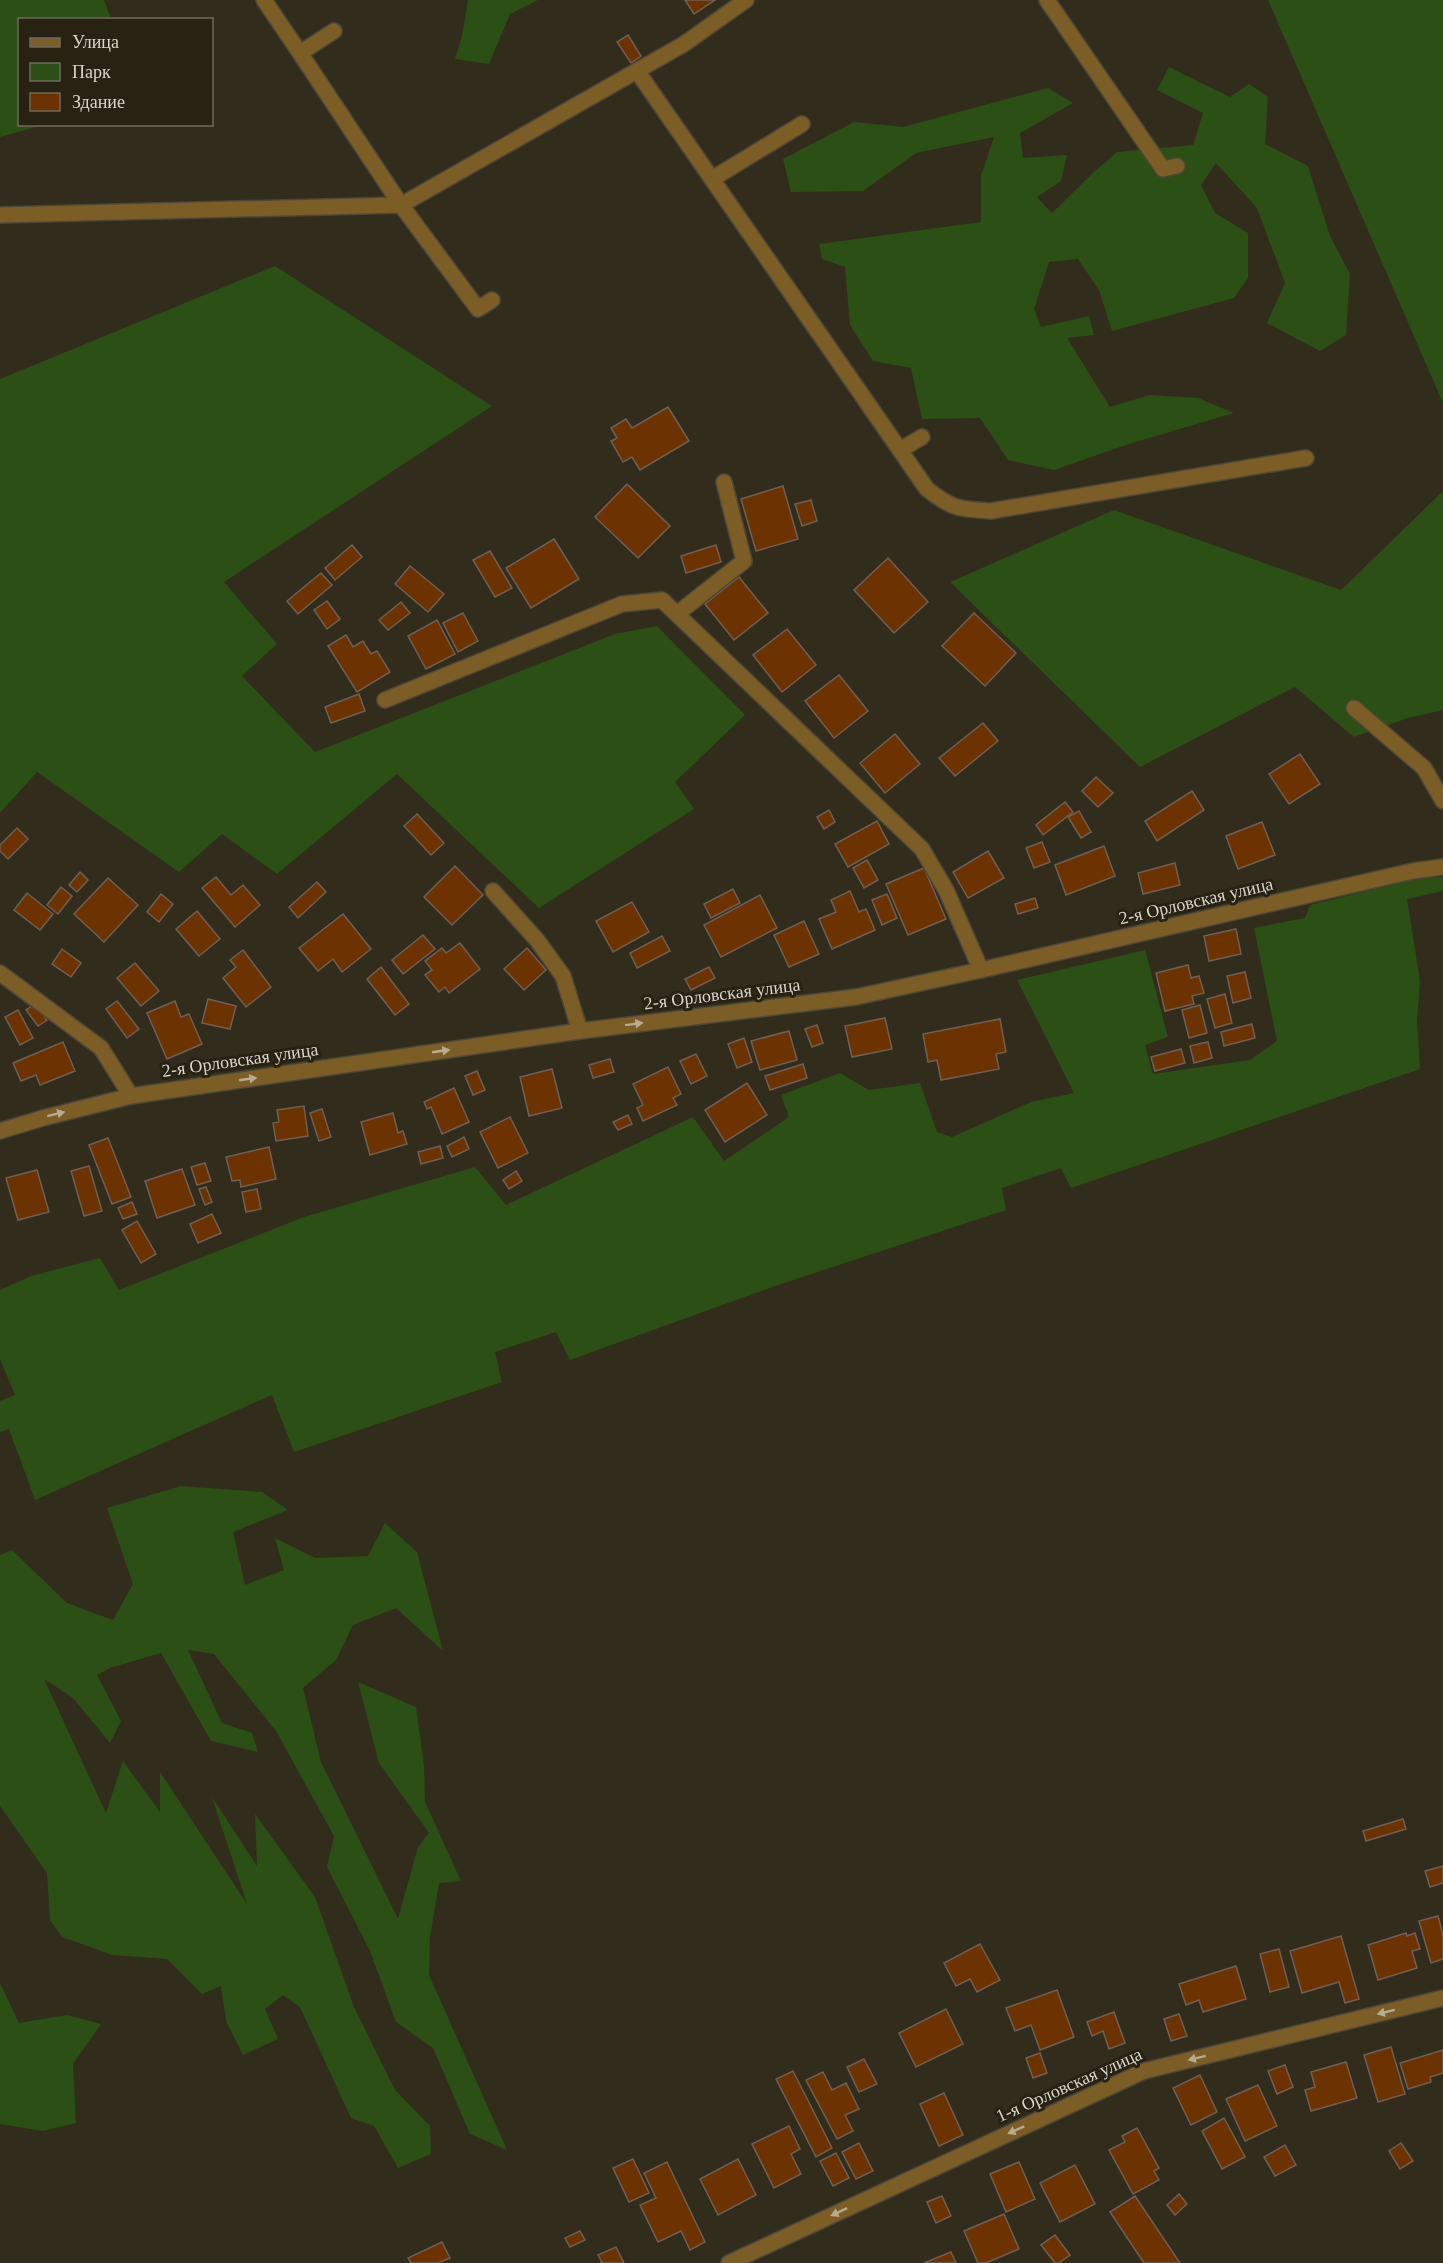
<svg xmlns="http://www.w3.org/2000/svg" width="1443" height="2263" viewBox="0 0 1443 2263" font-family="'Times New Roman',serif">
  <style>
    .green { fill: #2b4f15 }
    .building { fill: #6c3301; stroke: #6f5f54; stroke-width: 1.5 }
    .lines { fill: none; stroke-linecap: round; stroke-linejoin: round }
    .minor-casing { stroke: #4d4739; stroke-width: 18 }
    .minor { stroke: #7b5d25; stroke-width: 15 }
    .oneway { fill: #b8ab92 }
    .labels { text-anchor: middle; stroke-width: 6; stroke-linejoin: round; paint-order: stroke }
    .street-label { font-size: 18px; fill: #d9d5cc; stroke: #282213 }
  </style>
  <rect width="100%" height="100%" fill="#322c1d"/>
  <g class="green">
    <polygon points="0,0 104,0 111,19 20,20 20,124 43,125 0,137"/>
    <polygon points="468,0 538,0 510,14 489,64 455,59 462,36"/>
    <polygon points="1268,0 1443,0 1443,403"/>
    <polygon points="1169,67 1230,97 1249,84 1268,97 1265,144 1308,166 1330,236 1350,274 1346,335 1320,351 1267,323 1285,283 1257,208 1216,163 1201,185 1215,213 1248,233 1248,278 1234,298 1112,331 1099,290 1078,259 1049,262 1034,309 1041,327 1089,316 1094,335 1067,338 1110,407 1150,395 1198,398 1234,413 1129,444 1054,470 1008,460 980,418 922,419 911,368 873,361 850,325 845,267 822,259 819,244 981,222 981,176 994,137 916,153 863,191 791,192 783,159 854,122 903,127 1048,88 1073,103 1020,133 1023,158 1067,155 1061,181 1037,197 1052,213 1094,172 1117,152 1193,145 1203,113 1157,90"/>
    <polygon points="275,266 492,406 224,582 277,644 242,676 315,752 615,634 657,626 745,715 675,782 694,809 539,908 397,774 277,874 222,834 179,872 37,772 0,813 0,379"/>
    <polygon points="1443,491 1443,710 1408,718 1354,737 1295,687 1140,767 950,582 1114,510 1341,590"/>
    <polygon points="1443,877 1443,891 1407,899 1420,981 1417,1021 1420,1069 1071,1188 1061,1168 1002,1188 1006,1210 775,1286 570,1360 556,1332 495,1352 502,1382 294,1452 272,1395 35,1500 9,1429 0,1432 0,1401 15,1395 0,1359 0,1290 31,1276 100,1258 119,1290 304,1217 475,1167 506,1205 693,1117 724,1161 789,1117 781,1095 840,1073 869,1090 920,1083 937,1132 952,1137 1031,1102 1074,1093 1017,980 1145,950 1168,1037 1145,1045 1153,1074 1250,1060 1277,1041 1254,928 1305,918 1310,905 1419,878"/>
    <polygon points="181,1486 262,1492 288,1510 233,1532 245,1585 284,1570 275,1538 315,1558 368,1556 385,1523 417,1552 443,1651 396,1608 353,1625 336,1660 303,1688 321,1762 398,1919 418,1847 429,1833 379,1763 358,1682 416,1707 424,1766 425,1802 461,1881 439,1883 430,1937 429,1975 507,2150 470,2134 433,2048 396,2022 370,1951 327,1867 334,1836 276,1731 214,1654 188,1650 222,1723 252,1733 258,1752 211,1741 161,1653 110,1668 97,1675 121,1721 110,1743 73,1698 44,1679 106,1813 123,1761 160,1812 160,1772 247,1904 212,1797 257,1866 255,1814 315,1897 354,2007 395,2090 430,2126 431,2154 398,2168 374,2126 351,2118 300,2007 283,1995 265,2009 278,2039 243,2055 226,2021 221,1986 202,1994 167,1959 112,1955 62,1937 50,1920 47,1873 0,1806 0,1555 12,1550 67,1603 113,1620 133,1584 107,1508"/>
    <polygon points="0,1983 19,2023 67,2015 101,2024 73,2064 76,2123 43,2131 0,2124"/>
  </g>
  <g class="building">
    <polygon points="685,0 715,0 694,14"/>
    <polygon points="628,35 641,56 631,63 617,42"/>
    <polygon points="668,407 689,441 640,470 632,457 623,462 611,441 617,438 611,428 626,419 632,428"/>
    <polygon points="627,484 670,526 638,558 595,517"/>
    <polygon points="783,486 798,539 756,551 741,499"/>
    <polygon points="811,500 817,521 802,526 795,504"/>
    <polygon points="554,539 579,579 531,608 506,568"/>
    <polygon points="352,545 362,557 335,580 325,568"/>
    <polygon points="716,545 721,562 686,573 681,556"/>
    <polygon points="490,551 512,588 495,597 473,560"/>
    <polygon points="888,558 928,602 894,633 854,590"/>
    <polygon points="410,566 444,594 428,612 395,584"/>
    <polygon points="321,573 332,585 298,614 287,601"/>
    <polygon points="739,577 768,613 734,640 705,604"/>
    <polygon points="327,601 340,619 327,629 314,610"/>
    <polygon points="401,602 410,613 388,630 379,620"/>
    <polygon points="463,613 478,641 458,652 443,623"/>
    <polygon points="974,613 1016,653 985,686 942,646"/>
    <polygon points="437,620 455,654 426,669 408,636"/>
    <polygon points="787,629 816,665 782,692 753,655"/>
    <polygon points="346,635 353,647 363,641 371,654 377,651 390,672 357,692 328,646"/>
    <polygon points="839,675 868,711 834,738 805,701"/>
    <polygon points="359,694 365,711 331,723 325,707"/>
    <polygon points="983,723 998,741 955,776 939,758"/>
    <polygon points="895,734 920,764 885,793 860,763"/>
    <polygon points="1300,754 1320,784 1289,804 1269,774"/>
    <polygon points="1096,777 1113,793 1098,807 1082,791"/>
    <polygon points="1192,791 1204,810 1157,841 1145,821"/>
    <polygon points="1065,802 1073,812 1043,835 1036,825"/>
    <polygon points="829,810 835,822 824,829 817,817"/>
    <polygon points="1079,811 1091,832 1081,838 1068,817"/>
    <polygon points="417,814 444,843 431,855 404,826"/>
    <polygon points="877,821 889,844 848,867 835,844"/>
    <polygon points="1262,822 1275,855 1238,869 1226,836"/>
    <polygon points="17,828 28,839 8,859 0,851 0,845"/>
    <polygon points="1042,842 1050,862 1034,868 1026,848"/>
    <polygon points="1104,846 1115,876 1066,895 1055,865"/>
    <polygon points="988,851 1004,878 968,898 953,872"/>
    <polygon points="867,860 878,880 864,888 853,868"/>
    <polygon points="1175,863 1180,885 1143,894 1138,873"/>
    <polygon points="455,866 483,895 452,925 424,897"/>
    <polygon points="924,868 946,919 908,935 886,884"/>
    <polygon points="80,872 88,880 77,892 69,885"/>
    <polygon points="216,877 231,895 243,885 260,905 235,927 202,888"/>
    <polygon points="108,878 138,905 104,942 74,914"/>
    <polygon points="317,882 326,892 298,918 289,907"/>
    <polygon points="61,887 72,896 58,914 47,905"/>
    <polygon points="733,889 740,903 711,918 704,904"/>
    <polygon points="850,891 859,912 866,909 875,930 832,949 819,919 836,912 831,900"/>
    <polygon points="27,893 53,914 40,930 14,910"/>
    <polygon points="161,894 173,904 159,922 147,912"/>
    <polygon points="887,894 897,918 882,925 872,900"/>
    <polygon points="760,895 777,928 721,957 704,925"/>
    <polygon points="1035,898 1038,908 1018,914 1015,904"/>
    <polygon points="632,902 649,932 613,952 596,921"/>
    <polygon points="197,911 220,939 199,956 176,929"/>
    <polygon points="343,914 371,949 342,972 333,959 318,971 299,948"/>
    <polygon points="804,921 819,954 789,967 774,935"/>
    <polygon points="1236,929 1241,954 1209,961 1204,936"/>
    <polygon points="423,935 435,949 403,974 392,960"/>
    <polygon points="662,936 670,951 637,968 630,953"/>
    <polygon points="460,943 480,969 449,993 445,987 439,992 425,975 432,970 425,961 442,948 446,953"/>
    <polygon points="527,948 546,970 524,990 504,969"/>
    <polygon points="62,949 81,963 71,977 52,964"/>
    <polygon points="243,950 271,987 246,1007 223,978 236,967 230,960"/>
    <polygon points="135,963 159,991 141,1006 117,978"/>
    <polygon points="1188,965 1191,978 1199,976 1204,993 1192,996 1194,1004 1165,1011 1156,973"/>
    <polygon points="381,967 409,1004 395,1015 367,979"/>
    <polygon points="709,967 715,978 691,990 685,979"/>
    <polygon points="1245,972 1251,998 1233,1003 1227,976"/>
    <polygon points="1225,994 1232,1023 1215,1028 1207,999"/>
    <polygon points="208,999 236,1006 230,1029 202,1023"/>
    <polygon points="117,1001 139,1029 127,1038 106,1009"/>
    <polygon points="175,1001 181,1017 189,1014 202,1044 167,1059 147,1013"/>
    <polygon points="35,1004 47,1020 38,1026 26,1010"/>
    <polygon points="1200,1005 1207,1033 1189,1038 1182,1010"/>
    <polygon points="18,1010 33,1038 20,1045 5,1017"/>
    <polygon points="885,1018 892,1049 852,1057 845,1026"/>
    <polygon points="1000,1019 1006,1052 996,1054 999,1069 941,1080 937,1060 928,1062 923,1034"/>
    <polygon points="1252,1024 1255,1038 1224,1046 1221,1032"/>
    <polygon points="817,1025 823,1043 812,1047 805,1029"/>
    <polygon points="789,1031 797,1060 760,1070 751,1041"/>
    <polygon points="744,1038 752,1062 737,1068 728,1044"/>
    <polygon points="63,1042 75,1071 40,1085 36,1075 21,1081 13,1063"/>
    <polygon points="1208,1042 1212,1058 1194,1063 1190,1046"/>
    <polygon points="1181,1049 1185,1063 1155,1071 1151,1057"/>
    <polygon points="696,1054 707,1076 691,1084 680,1061"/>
    <polygon points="610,1059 614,1072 593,1078 589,1065"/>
    <polygon points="803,1064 807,1078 770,1090 765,1076"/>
    <polygon points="668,1067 681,1094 673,1098 677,1105 643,1121 637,1108 643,1105 633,1084"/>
    <polygon points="552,1069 562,1108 529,1116 520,1077"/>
    <polygon points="477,1071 485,1090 473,1095 465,1076"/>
    <polygon points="747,1083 767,1115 725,1142 705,1110"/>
    <polygon points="454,1088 469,1122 442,1134 431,1107 427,1109 424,1102"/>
    <polygon points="304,1106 308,1136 276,1141 273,1123 279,1122 277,1110"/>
    <polygon points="322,1109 331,1137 319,1141 310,1113"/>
    <polygon points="393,1113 398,1133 403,1131 407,1144 370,1155 361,1122"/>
    <polygon points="628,1115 632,1124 618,1130 613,1122"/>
    <polygon points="510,1117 528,1153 498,1168 480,1132"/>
    <polygon points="464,1137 469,1149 452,1157 447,1146"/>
    <polygon points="108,1138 131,1197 112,1204 89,1145"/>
    <polygon points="440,1146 443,1158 421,1164 418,1152"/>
    <polygon points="269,1147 276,1179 241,1187 240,1180 232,1181 226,1157"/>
    <polygon points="205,1163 211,1181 197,1185 191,1167"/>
    <polygon points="89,1166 102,1211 84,1216 71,1171"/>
    <polygon points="182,1169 195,1205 157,1218 145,1181"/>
    <polygon points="37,1170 49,1212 18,1220 6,1178"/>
    <polygon points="516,1171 522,1181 509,1189 503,1180"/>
    <polygon points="206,1187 212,1202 205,1205 199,1189"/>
    <polygon points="257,1189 261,1209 246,1212 242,1192"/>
    <polygon points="132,1202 137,1214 123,1219 118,1208"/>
    <polygon points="212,1214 221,1233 198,1243 190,1224"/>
    <polygon points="137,1221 156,1254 141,1263 122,1230"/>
    <polygon points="1403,1819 1406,1829 1366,1841 1363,1831"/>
    <polygon points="1443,1866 1443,1883 1430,1887 1425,1871"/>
    <polygon points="1438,1916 1443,1935 1443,1959 1431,1963 1419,1921"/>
    <polygon points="1406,1933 1407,1936 1415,1933 1420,1949 1412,1951 1417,1968 1378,1980 1368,1945"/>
    <polygon points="1341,1936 1359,1999 1345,2003 1339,1982 1302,1993 1290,1951"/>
    <polygon points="980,1944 1000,1980 977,1992 970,1979 956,1986 944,1963"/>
    <polygon points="1279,1949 1289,1987 1270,1992 1260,1954"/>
    <polygon points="1236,1966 1246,1999 1203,2012 1199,2000 1186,2005 1179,1984"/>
    <polygon points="1057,1990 1074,2037 1040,2050 1031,2025 1015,2031 1006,2008"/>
    <polygon points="946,2009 963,2044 916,2067 899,2033"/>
    <polygon points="1114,2012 1125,2043 1109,2049 1103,2031 1092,2036 1087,2022"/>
    <polygon points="1179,2014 1187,2036 1171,2041 1164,2019"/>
    <polygon points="1391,2047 1405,2094 1378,2102 1364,2055"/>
    <polygon points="1443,2050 1443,2073 1430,2077 1431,2082 1408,2089 1400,2063"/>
    <polygon points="1040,2053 1047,2073 1033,2078 1026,2058"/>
    <polygon points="864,2059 877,2084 859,2092 847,2067"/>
    <polygon points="1346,2062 1357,2098 1311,2111 1305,2090 1315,2087 1311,2072"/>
    <polygon points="1285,2065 1293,2087 1277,2094 1268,2071"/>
    <polygon points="793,2071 832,2148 816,2157 776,2079"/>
    <polygon points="823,2072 832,2090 846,2083 859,2109 845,2115 853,2131 837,2139 806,2080"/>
    <polygon points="1200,2075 1217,2112 1191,2125 1173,2088"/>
    <polygon points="1258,2085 1277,2126 1245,2141 1226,2099"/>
    <polygon points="944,2093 963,2135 939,2146 920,2104"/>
    <polygon points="1224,2118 1245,2157 1222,2169 1202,2131"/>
    <polygon points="789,2126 800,2149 791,2154 801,2174 774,2188 752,2144"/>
    <polygon points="1137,2128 1159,2168 1154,2171 1159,2180 1133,2194 1109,2150 1125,2142 1122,2136"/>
    <polygon points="859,2143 873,2171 856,2179 842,2152"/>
    <polygon points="1401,2143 1413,2161 1400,2169 1389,2151"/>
    <polygon points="1285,2145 1296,2165 1275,2176 1264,2157"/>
    <polygon points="836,2153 849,2178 833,2186 820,2161"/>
    <polygon points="633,2159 649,2193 629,2202 613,2168"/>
    <polygon points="738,2159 756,2195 718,2215 700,2179"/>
    <polygon points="667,2162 705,2242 690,2250 681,2231 658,2242 640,2205 656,2198 644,2173"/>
    <polygon points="1019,2162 1035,2199 1006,2212 990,2174"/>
    <polygon points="1075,2165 1095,2204 1060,2222 1040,2183"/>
    <polygon points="1179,2194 1187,2204 1175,2215 1167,2205"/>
    <polygon points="942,2196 951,2216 936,2223 927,2202"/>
    <polygon points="1135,2196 1180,2263 1144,2263 1110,2212"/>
    <polygon points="1004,2214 1019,2249 986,2263 978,2263 964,2231"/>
    <polygon points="580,2231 585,2240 570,2247 565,2238"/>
    <polygon points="1055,2235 1070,2255 1059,2263 1055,2263 1041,2245"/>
    <polygon points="442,2242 450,2258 438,2263 411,2263 408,2258"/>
    <polygon points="616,2247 624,2263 600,2263 602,2262 598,2255"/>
    <polygon points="951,2252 956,2263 924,2263"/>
  </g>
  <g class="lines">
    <defs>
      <g id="minor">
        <polyline points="264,0 300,53"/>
        <polyline points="1047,0 1163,169 1177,166"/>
        <polyline points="334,31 300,53 401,205 478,309 492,300"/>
        <path d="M 637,71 L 927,489 C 952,509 959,509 991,511 L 1306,458"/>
        <polyline points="712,179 802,124"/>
        <polyline points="0,215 401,205 684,44 746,0"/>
        <polyline points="900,450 922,437"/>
        <polyline points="677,614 744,561 724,482"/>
        <polyline points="385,700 622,604 662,600 922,849 946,890 981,970"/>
        <polyline points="1354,708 1424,768 1443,801"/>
        <polyline points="493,891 537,940 563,976 580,1031"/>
        <polyline points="0,973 101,1048 131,1096"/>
        <polyline points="0,1131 43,1118 131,1096 580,1031 856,997 981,970 1413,871 1443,867"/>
        <polyline points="729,2263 1144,2071 1443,1998"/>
      </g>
    </defs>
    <use href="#minor" class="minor-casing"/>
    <use href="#minor" class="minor"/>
  </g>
  <defs><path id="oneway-solid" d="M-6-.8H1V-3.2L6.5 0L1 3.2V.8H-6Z" transform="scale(1.5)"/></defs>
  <g class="oneway">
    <use href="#oneway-solid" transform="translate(634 1024) rotate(-7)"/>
    <use href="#oneway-solid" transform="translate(441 1051) rotate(-8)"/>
    <use href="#oneway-solid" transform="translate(248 1079) rotate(-8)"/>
    <use href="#oneway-solid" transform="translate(56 1114) rotate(-14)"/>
    <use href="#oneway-solid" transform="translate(1386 2012) rotate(166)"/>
    <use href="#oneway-solid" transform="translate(1197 2058) rotate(166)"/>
    <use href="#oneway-solid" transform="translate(1016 2130) rotate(156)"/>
    <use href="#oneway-solid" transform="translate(839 2212) rotate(155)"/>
  </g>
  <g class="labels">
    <g class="street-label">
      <text transform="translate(1196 901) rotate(-13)" y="6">2-я Орловская улица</text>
      <text transform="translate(722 994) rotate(-7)" y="6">2-я Орловская улица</text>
      <text transform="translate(240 1060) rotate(-8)" y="6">2-я Орловская улица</text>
      <text transform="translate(1069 2085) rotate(-24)" y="6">1-я Орловская улица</text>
    </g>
  </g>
  <rect x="18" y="18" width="195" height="108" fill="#282213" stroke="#6f6a5d" stroke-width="1.5"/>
  <rect x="30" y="38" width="30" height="9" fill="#7b5d25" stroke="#6f6a5d" stroke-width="1.5"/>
  <text x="72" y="48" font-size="18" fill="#d9d5cc">Улица</text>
  <rect x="30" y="63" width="30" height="18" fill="#2b4f15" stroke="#6f6a5d" stroke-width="1.5"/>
  <text x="72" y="78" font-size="18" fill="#d9d5cc">Парк</text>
  <rect x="30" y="93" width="30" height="18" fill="#6c3301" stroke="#6f6a5d" stroke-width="1.5"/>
  <text x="72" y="108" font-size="18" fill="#d9d5cc">Здание</text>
</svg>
